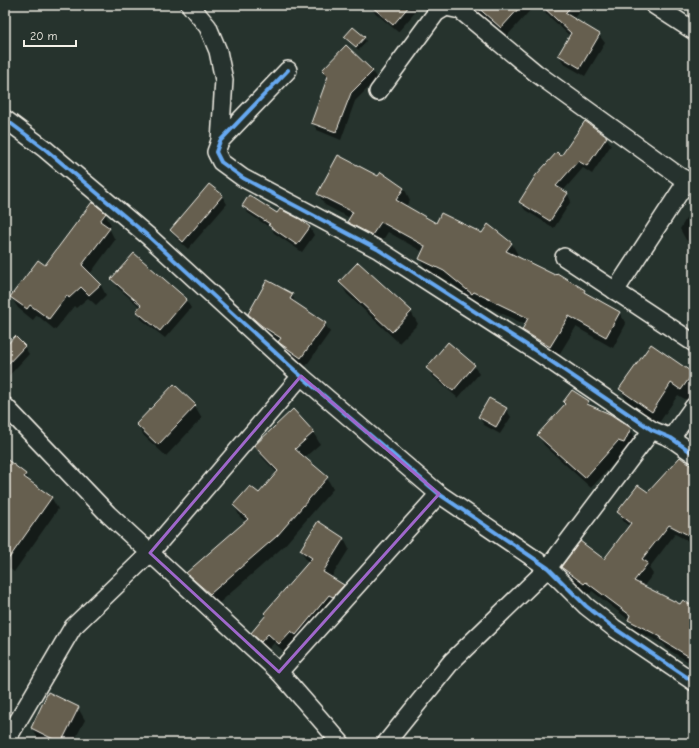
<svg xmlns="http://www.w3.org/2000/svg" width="699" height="748" viewBox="0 0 699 748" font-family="'Comic Neue',sans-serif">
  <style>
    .shadow { fill: #0007 }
    .building { fill: #665f4f; stroke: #f4f1e8 }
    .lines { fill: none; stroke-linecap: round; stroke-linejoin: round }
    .street-casing { stroke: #f4f1e8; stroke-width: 20 }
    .street { stroke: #26332d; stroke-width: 17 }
    .cycleway-casing { stroke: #26332d; stroke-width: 6 }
    .cycleway { stroke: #66a8f1; stroke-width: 4 }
    .marked { fill: none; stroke: #9f67cb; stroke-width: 3; stroke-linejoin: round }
  </style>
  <rect width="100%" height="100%" fill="#26332d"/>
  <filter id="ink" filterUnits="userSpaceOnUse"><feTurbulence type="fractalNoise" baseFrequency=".025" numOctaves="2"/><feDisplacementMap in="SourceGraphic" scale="8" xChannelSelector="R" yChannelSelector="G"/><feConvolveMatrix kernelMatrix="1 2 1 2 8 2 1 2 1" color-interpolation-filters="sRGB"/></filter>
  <g filter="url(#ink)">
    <g class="shadow">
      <polygon points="369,5 418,5 419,8 398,32 372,10"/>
      <polygon points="478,5 535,5 507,36 492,23 490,24 481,17 475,8"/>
      <polygon points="537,5 586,5 573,19 599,35 605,43 585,76 564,64 559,55 570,36"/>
      <polygon points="346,37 364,38 366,41 359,50 348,41"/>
      <polygon points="323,70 372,71 377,79 355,101 341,140 317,130 312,122 328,79"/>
      <polygon points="606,137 611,145 592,174 583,168 563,191 567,193 571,201 554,228 525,210 520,202 562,157"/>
      <polygon points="378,178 404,188 410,200 406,206 437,224 482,234 488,225 512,244 518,255 516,258 584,291 586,294 619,312 626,324 613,348 576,327 557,358 529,341 523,330 526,325 480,303 479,304 451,283 426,270 420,259 423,252 388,232 379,246 354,233 348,222 350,218 325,205 318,194"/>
      <polygon points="209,185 222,196 227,204 188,249 176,238 171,230"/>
      <polygon points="694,205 694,244 686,240 680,229"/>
      <polygon points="243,206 299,220 310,228 314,235 302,252 274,233 272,229 248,213"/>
      <polygon points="105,214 111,225 109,228 115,240 90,274 100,284 106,295 96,305 88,298 76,308 74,306 55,330 37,315 33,320 18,308 11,297"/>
      <polygon points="112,279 186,300 191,308 165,338 141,319 137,311 140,307 117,287"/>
      <polygon points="340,282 411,312 418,324 399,343 347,294"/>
      <polygon points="292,295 296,304 325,324 330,332 306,366 284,350 279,341 267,334 253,322 249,314"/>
      <polygon points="24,346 29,354 5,380 5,349"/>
      <polygon points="474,366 479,374 458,398 432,376 428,368"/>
      <polygon points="692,373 694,377 694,393 688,401 678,395 659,423 627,401 620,389"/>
      <polygon points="174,386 195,406 202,418 166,456 144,436 137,424"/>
      <polygon points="572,391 588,402 591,407 630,428 636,439 630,453 625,451 591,488 544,445 538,435 566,405 564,402"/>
      <polygon points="506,409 511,417 500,434 484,425 479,417"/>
      <polygon points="313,432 320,444 304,458 327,478 333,489 283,547 217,605 194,584 188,573 246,522 240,517 234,505 259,495 278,474 262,457 256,446"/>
      <polygon points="5,459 26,475 29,482 51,497 58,509 14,572 5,565"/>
      <polygon points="694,470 694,544 675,534 649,568 653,574 643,587 681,605 694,608 694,665 667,649 664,644 635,630 629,620 592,591 590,594 568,577 562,567 604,560 630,527 624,522 618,512 648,494"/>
      <polygon points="318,522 344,539 349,549 331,578 343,586 349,595 286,653 274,643 267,651 258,643 253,633 310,562 306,560 301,550"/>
      <polygon points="78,708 85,720 73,743 45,743 39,740 32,728"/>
    </g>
    <g class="building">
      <polygon points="370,5 410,5 393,25"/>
      <polygon points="475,5 522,5 501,28"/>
      <polygon points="541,5 573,5 565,13 600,34 580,68 558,55 571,33"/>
      <polygon points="353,27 365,37 356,47 344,37"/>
      <polygon points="346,45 373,71 351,93 336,132 311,123 328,76 322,70"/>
      <polygon points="585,121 607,137 587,166 578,161 556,186 568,193 550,221 519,202 536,175 557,152 561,156"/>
      <polygon points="338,155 378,176 381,172 404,188 396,200 436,223 441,213 482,233 488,224 512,243 506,251 555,275 557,273 585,290 584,292 620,312 606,337 569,316 550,347 522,330 528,318 474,292 472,294 444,271 419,259 425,246 381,222 372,235 347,222 353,212 317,194"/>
      <polygon points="209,184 223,195 183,242 170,230"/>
      <polygon points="249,195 277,213 280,209 300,219 310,227 297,245 268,225 270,224 242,206"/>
      <polygon points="92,202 106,213 100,221 110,228 82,265 101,284 89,295 81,287 69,298 67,295 49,319 30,305 27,309 10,297 38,260 45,265"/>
      <polygon points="134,253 187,299 160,331 136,311 141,305 111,279"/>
      <polygon points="358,262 412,311 392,332 339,282"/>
      <polygon points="267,280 293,294 290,299 326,323 301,358 278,342 281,338 262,326 248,314"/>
      <polygon points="15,336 25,346 5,367 5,347"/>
      <polygon points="448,342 475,365 453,391 426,368"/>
      <polygon points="651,344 693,373 681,390 671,383 652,412 619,389"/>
      <polygon points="174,384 196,405 158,445 136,424"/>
      <polygon points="572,390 589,401 587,404 610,414 631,428 624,443 618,441 585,478 537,435 565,404 563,402"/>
      <polygon points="489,398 507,408 496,427 478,417"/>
      <polygon points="293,409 314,432 295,449 328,477 277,536 210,594 186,573 248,519 233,505 250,486 259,493 278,471 254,446"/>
      <polygon points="680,457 694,468 694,538 669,525 642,559 648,563 634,581 680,604 683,600 694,607 694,646 688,656 660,639 661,637 628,620 630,615 586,582 584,584 561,567 580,541 604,559 631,523 617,512 638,485 648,492"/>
      <polygon points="5,458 26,474 24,477 52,497 5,564"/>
      <polygon points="318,521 344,538 323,572 344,585 333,597 329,595 296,635 291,631 279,644 268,634 261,642 251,633 266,615 264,613 312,558 300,550"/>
      <polygon points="48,692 79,707 61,743 31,728"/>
    </g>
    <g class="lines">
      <defs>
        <g id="street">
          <polyline points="190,5 208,27 218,51 224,80 220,141"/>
          <polyline points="654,5 694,31"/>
          <polyline points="288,70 220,141 216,152 221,162 243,178 379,250 536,351 652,430 671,438 694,454"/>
          <polyline points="378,92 436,13 446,7 460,10 536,73 679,176 694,184"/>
          <polyline points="5,119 45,149 148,236 301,376 439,494 548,568 586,606 614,628 694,682"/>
          <polyline points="564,257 694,343"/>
          <polyline points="615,291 687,181"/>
          <polyline points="5,406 108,514 279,672 341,743"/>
          <polyline points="671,438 694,406"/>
          <polyline points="279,672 439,494"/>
          <polyline points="5,743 73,627 150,553 301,376"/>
          <polyline points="386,743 452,661 548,568 652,430"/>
        </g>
      </defs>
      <use href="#street" class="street-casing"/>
      <use href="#street" class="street"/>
      <defs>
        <g id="cycleway">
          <polyline points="288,70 220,141 216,152 221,162 243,178 379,250 536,351 652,430 671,438 694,454"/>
          <polyline points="5,119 45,149 148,236 301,376 439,494 548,568 586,606 614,628 694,682"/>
        </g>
      </defs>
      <use href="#cycleway" class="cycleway-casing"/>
      <use href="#cycleway" class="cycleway"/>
    </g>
  </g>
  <path class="marked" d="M 301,376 L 439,494 L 279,672 L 150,553 Z"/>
  <rect width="699" height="748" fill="none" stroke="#26332d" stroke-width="20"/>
  <rect x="10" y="10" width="679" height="728" fill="none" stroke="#f4f1e8" stroke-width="1.5" filter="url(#ink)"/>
  <path d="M24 40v6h52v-6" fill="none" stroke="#f4f1e8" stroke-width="2"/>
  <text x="30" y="40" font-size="12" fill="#f4f1e8" stroke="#26332d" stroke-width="3" paint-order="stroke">20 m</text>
</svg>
